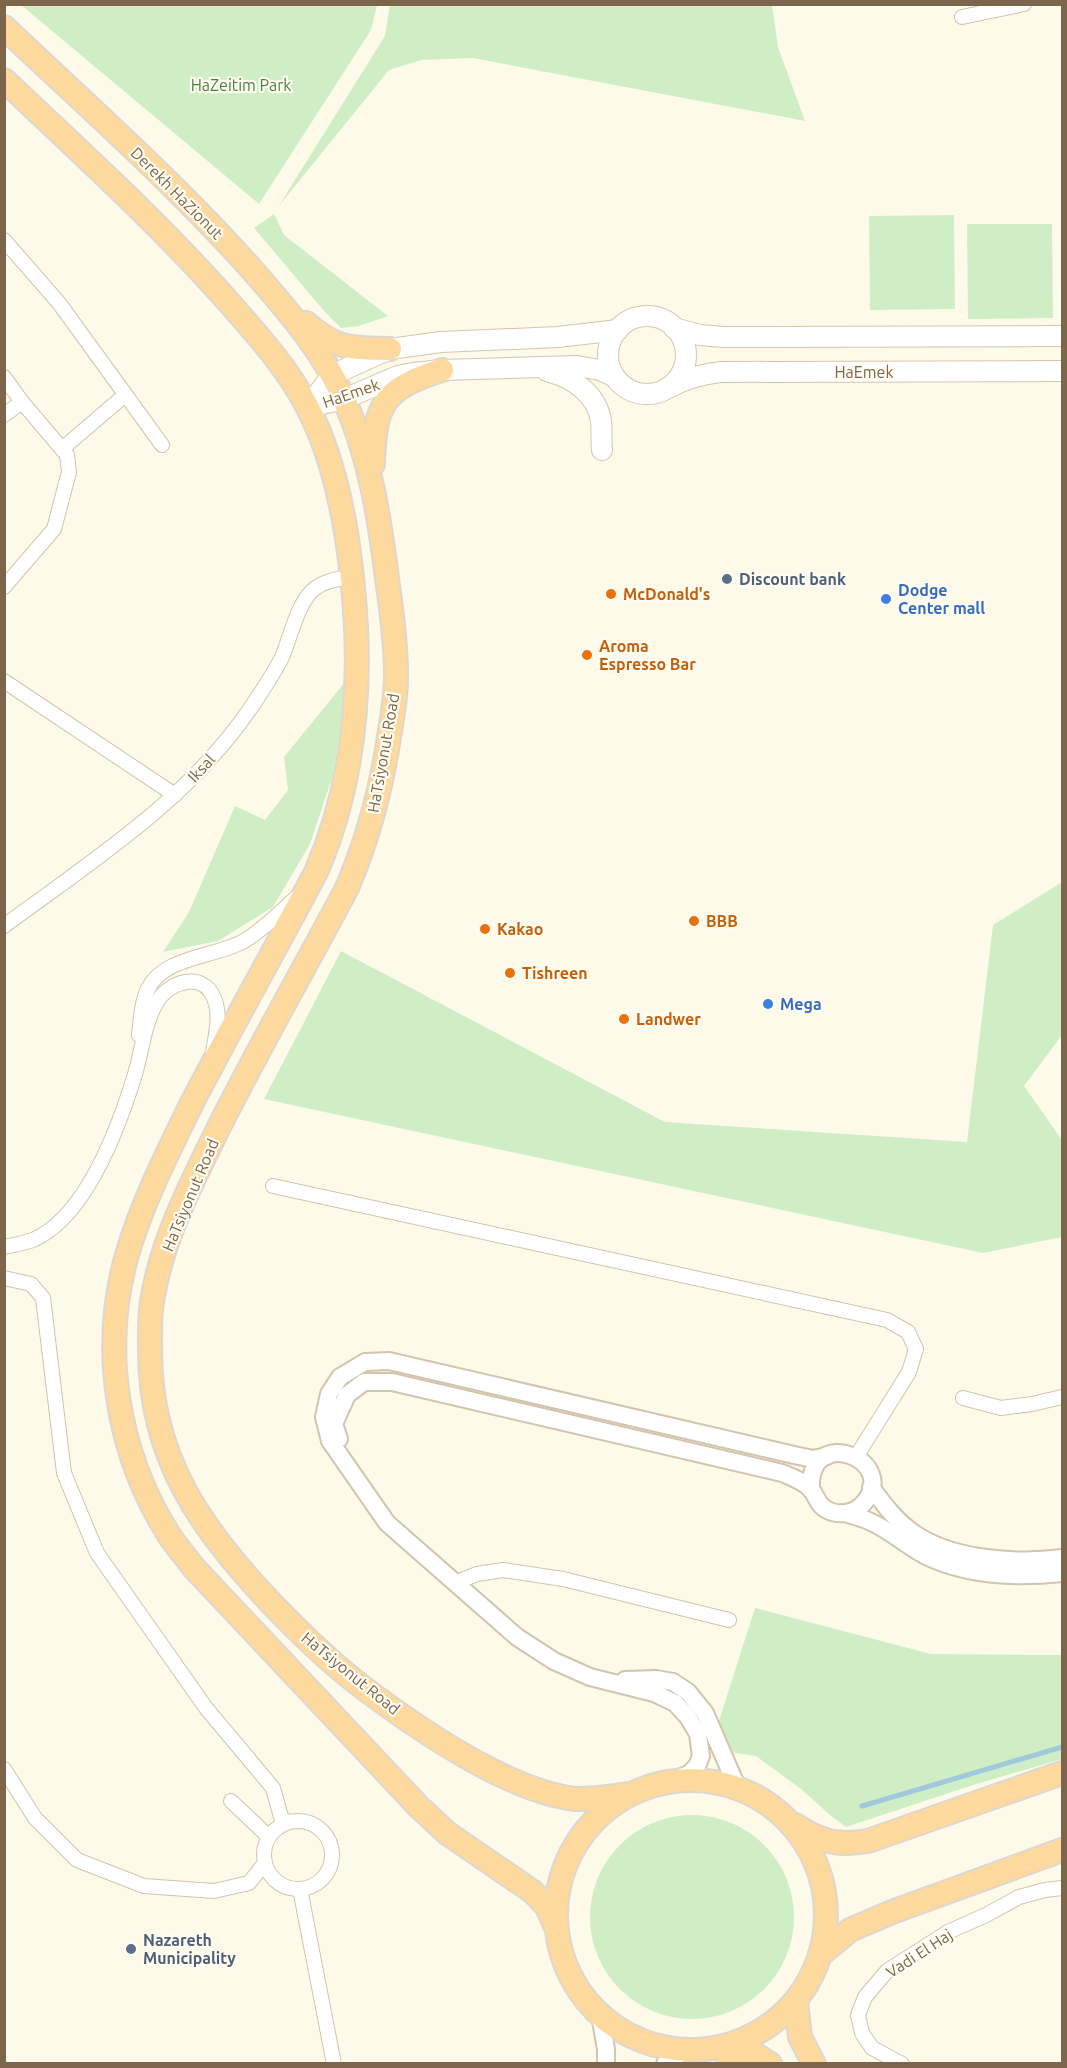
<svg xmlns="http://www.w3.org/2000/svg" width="1067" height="2068" viewBox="0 0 1067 2068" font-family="Ubuntu,sans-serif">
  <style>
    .green { fill: #cfeec6 }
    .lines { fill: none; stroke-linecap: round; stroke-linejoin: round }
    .stream { stroke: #a1c9dd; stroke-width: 5 }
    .minor-casing { stroke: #d2c4ad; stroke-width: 16 }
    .tertiary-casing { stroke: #d2c4ad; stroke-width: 20 }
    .secondary-casing { stroke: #d6c5ab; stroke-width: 22 }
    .trunk-casing { stroke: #ddd7d0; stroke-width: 26 }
    .minor { stroke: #fff; stroke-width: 14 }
    .tertiary { stroke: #fff; stroke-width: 16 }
    .secondary { stroke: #fff; stroke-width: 20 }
    .trunk { stroke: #fed99e; stroke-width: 22 }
    .service-dot { fill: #5c6f8a; stroke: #fffcf2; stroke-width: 2 }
    .food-dot { fill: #e8710a; stroke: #fffcf2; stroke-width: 2 }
    .shop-dot { fill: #3f7fe0; stroke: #fffcf2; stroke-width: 2 }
    .labels { text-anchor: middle; stroke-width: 4.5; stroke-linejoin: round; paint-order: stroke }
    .park-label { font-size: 16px; fill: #488241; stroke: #fffcf2 }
    .street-label { font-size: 16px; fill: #7c654a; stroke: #fffcf2 }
    .service-label { font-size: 16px; font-weight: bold; fill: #4e5e75; stroke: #fffcf2; text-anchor: start }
    .shop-label { font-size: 16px; font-weight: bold; fill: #366cbe; stroke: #fffcf2; text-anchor: start }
    .food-label { font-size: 16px; font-weight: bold; fill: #c56008; stroke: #fffcf2; text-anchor: start }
  </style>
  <rect width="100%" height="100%" fill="#fefaea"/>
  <g class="green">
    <polygon points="390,4 772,5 778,47 805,121 473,58 421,60 389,70 278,207 385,36"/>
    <polygon points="21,5 377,5 371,30 259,204"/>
    <polygon points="274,214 284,235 388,316 359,326 341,328 325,312 254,228"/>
    <polygon points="954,215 955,309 870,310 869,216"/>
    <polygon points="967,224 1052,224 1053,318 968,319"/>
    <polygon points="349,677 333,775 310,844 273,907 218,941 163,952 189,912 235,806 265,820 288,790 284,757"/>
    <polygon points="1062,882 1062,1035 1024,1086 1062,1140 1062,1237 983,1253 264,1099 341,951 665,1122 967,1142 993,925"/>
    <polygon points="755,1608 931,1654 1062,1655 1062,1759 973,1785 846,1827 830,1815 801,1789 756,1756 710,1749"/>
    <circle cx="692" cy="1917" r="102"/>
  </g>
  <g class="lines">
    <polyline class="stream" points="862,1806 1062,1747"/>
    <defs>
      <g id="minor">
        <polyline points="962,17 1024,4"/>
        <polyline points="4,240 59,303 162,445"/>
        <polyline points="4,377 22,402 67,455 69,472 54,529 4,587"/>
        <polyline points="4,415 22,402"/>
        <polyline points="62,449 125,395"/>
        <polyline points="4,681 175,795"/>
        <path d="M 4,926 C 92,861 190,799 252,706 C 262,691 273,675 281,659 C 291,638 297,600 317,587 C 327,580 339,579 351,577"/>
        <path d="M 139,1035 C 141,1020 141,1003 148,989 C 164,956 213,958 244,941 C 263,930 280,912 297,897"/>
        <polyline points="273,1186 887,1320 908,1332 916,1349 909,1372 856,1457"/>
        <path d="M 4,1247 C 14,1245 26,1243 35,1239 C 88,1214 120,1124 136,1071 C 142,1049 145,1021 157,1002 C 169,981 203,971 214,998 C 221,1015 216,1034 213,1052"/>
        <polyline points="4,1278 31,1284 43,1298 64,1473 97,1553 206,1708 273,1788 281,1817 287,1822"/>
        <polyline points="963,1398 1001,1408 1032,1404 1062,1397"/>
        <polyline points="455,1583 477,1574 503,1570 563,1579 729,1620"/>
        <polyline points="4,1769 35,1818 77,1860 144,1886 214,1891 249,1883 265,1863"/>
        <polyline points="231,1801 269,1837"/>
        <circle cx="298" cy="1855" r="34"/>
        <polyline points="300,1889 334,2064"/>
        <polyline points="902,2064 872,2048 862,2033 858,2015 865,1997 887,1971 948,1932 986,1915 1019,1897 1045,1890 1062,1888"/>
      </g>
      <g id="tertiary">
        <path d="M 339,1439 L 334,1424 L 347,1395 L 364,1382 L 392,1382 L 782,1473 C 792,1477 803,1481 811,1489 C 818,1498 817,1507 832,1512 C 842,1515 854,1513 862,1505 C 904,1462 807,1421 811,1490"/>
        <path d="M 871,1487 C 884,1505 897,1522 915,1534 C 953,1560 1018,1564 1062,1558"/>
        <path d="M 845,1513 C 854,1516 863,1518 871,1522 C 891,1531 907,1546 926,1556 C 968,1576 1017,1578 1062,1573"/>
        <polyline points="625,1680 656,1679 673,1682 688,1692 705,1713 738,1789"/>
        <polyline points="669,1782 689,1774 697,1766 701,1756 698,1734 688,1717 675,1703 654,1693 590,1677 554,1661 517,1637 387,1523 330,1441 324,1417 329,1394 340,1377 365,1362 389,1361 794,1455 813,1459 827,1456"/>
        <polyline points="600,2015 606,2049 606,2064"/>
        <polyline points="665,2064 684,2051"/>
      </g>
      <g id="secondary">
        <circle cx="647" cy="355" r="39"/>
        <polyline points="674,328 700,335 723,337 1062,336"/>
        <path d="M 547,371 C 571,377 597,393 601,421 C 602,431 601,441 602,450"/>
        <path d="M 668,388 C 686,378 701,374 721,372 L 1062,371"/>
        <polyline points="308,407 332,375 390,349 441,342 558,337 618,330"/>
        <polyline points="308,407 344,399 398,376 413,373 442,370 577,366 600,370 615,377"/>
      </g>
      <g id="trunk">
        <path d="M 4,27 C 88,107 177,185 254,272 C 288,311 323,351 344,399 C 371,459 380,522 388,586 C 392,613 395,640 396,667 C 397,690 393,714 389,737 C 381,790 368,839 347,888 C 304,969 258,1049 217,1131 C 191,1184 163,1238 153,1296 C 149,1314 150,1333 150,1351 C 150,1458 201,1529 271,1603 C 300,1633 328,1661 361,1686 C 415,1727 509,1792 576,1799 C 594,1800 613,1796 631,1794"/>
        <path d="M 4,80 C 82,154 162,226 232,306 C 260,338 288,369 307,406 C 341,470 352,556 356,627 C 360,712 350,794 316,872 C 275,950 231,1027 191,1105 C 167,1154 142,1203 127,1255 C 100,1349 117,1453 169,1535 C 176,1546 186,1557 194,1568 L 418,1806 L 447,1833 L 533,1892 L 547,1907 L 555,1925"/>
        <path d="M 306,323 C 337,350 351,348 390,349"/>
        <path d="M 373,464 C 375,403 383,389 442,370"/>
        <circle cx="691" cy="1915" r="135"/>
        <path d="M 795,1825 C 821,1842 837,1846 868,1841 L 1062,1773"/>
        <polyline points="820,1955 850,1930 892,1912 1062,1850"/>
        <polyline points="796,2001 800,2037 814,2064"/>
        <polyline points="723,2051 756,2055 770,2064"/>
      </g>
    </defs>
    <use href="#minor" class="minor-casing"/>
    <use href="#tertiary" class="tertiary-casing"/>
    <use href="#secondary" class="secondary-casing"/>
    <use href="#trunk" class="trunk-casing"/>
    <use href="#minor" class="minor"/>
    <use href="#tertiary" class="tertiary"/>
    <use href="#secondary" class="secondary"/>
    <use href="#trunk" class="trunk"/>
  </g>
  <g class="service-dot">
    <circle cx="727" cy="579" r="6"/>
    <circle cx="131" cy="1949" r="6"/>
  </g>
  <g class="food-dot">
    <circle cx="611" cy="594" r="6"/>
    <circle cx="587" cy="655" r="6"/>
    <circle cx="694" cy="921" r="6"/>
    <circle cx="485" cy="929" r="6"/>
    <circle cx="510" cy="973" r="6"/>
    <circle cx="624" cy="1019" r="6"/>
  </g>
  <g class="shop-dot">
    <circle cx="886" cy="599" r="6"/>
    <circle cx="768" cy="1004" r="6"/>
  </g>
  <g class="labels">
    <g class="park-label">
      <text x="241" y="91">HaZeitim Park</text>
    </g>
    <g class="street-label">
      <text transform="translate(177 193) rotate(45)" y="6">Derekh HaZionut</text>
      <text x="864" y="378">HaEmek</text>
      <text transform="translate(351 393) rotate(-19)" y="6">HaEmek</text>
      <text transform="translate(383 753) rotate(-80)" y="6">HaTsiyonut Road</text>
      <text transform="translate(201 768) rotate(-47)" y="6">Iksal</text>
      <text transform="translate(190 1195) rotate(-67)" y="6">HaTsiyonut Road</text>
      <text transform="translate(351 1673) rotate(39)" y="6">HaTsiyonut Road</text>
      <text transform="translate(919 1953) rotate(-33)" y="6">Vadi El Haj</text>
    </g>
    <g class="service-label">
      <text x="739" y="585">Discount bank</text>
      <text x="143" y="1946">Nazareth<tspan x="143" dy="18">Municipality</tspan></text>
    </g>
    <g class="shop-label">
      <text x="898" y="596">Dodge<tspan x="898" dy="18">Center mall</tspan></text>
      <text x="780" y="1010">Mega</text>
    </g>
    <g class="food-label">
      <text x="623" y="600">McDonald's</text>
      <text x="599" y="652">Aroma<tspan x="599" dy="18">Espresso Bar</tspan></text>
      <text x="706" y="927">BBB</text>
      <text x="497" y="935">Kakao</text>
      <text x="522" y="979">Tishreen</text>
      <text x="636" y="1025">Landwer</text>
    </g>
  </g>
  <rect width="1067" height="2068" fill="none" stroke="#7c654a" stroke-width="12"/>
</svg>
